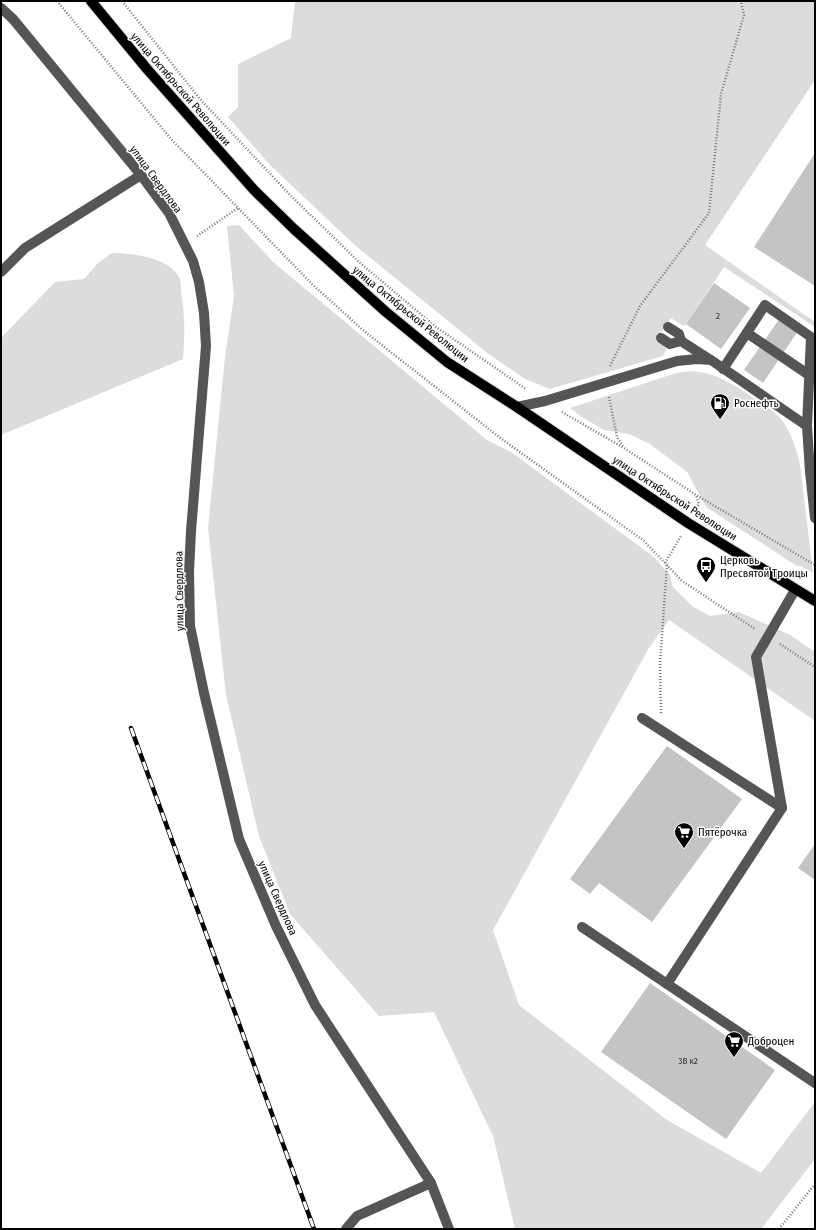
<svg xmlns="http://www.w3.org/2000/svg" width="816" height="1230" viewBox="0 0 816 1230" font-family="'Fira Sans Condensed',sans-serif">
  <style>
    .green { fill: #dcdcdc }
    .building { fill: #c4c4c4 }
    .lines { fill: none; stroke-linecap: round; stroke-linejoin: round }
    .major-casing { stroke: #dbdbdb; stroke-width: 12 }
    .path { stroke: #777; stroke-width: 2.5; stroke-dasharray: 1 2; stroke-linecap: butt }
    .minor { stroke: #555; stroke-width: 10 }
    .major { stroke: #000; stroke-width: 10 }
    .rail-casing { stroke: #000; stroke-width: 4.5 }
    .rail { stroke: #fff; stroke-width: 3; stroke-dasharray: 9; stroke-linecap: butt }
    .labels { text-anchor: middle; stroke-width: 3; stroke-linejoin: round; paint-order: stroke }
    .number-label { font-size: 9px; fill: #313131 }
    .street-label { font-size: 11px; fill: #000; stroke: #fff }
    .poi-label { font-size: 11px; fill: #000; stroke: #fff; text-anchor: start }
  </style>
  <rect width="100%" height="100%" fill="#fff"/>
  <g class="green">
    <polygon points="295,1 815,1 815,80 705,245 815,322 815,327 724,267 686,324 683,326 671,318 656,340 665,346 666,350 663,356 550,389 525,379 490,355 357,247 270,165 228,117 238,107 238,64 291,38"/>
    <polygon points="239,225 273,262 487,440 511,452 654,557 670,575 673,587 692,606 710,616 739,612 790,635 815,652 815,721 669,620 649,648 493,930 519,1005 667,1120 761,1173 815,1102 815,1159 761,1229 515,1229 493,1136 434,1012 379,1016 290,914 259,836 226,695 208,528 225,357 234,296 227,226"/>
    <path d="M 112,253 C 131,253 168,257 179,277 C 181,280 181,287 181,292 C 185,315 185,335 183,359 L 1,435 L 1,338 L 55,282 L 84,279 L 97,264 Z"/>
    <path d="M 690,371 C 719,373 736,386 759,402 C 766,407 775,412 781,419 C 791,431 796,449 800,464 L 813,573 L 801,566 L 797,566 L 706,507 L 687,472 L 650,444 L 629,434 L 604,430 L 582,417 L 570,408 L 676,373 Z"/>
  </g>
  <g class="building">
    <polygon points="815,153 815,286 754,247"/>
    <polygon points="714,283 750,308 721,349 686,324"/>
    <polygon points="784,312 802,325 763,383 744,370"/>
    <polygon points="667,746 742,799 652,922 599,883 590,894 570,879"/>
    <polygon points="815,844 815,880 798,868"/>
    <polygon points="650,983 775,1070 726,1139 601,1052"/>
  </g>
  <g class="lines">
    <defs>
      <polyline id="major" points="91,1 147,69 254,190 294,229 386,312 447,362 517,407 688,523 815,601"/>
    </defs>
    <use href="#major" class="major-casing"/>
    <g class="path">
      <polyline points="57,1 171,139 313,285 364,331 499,437 644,541 682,581 755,629"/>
      <polyline points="122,1 200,99 291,196 359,262 436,327 526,389"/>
      <polyline points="197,236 238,208"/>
      <polyline points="610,366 640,306 709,213 721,94 744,15 741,1"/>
      <polyline points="609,397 617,437 623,446"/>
      <polyline points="562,412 624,448 696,495 815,565"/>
      <polyline points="695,511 699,504 696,495"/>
      <polyline points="665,563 681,536"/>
      <polyline points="780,644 815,667"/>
      <polyline points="661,713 660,663 667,565"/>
      <polyline points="779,1229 815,1184"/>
    </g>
    <g class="minor">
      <polyline points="1,8 13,19 141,175 169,213 193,261 199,282 204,313 206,346 191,531 189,572 190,626 204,693 239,839 276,926 315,1005 431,1183 449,1229"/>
      <polyline points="1,272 25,248 141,175"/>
      <polyline points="668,327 679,334 681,341"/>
      <polyline points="747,333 809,375"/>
      <polyline points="661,338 670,344 681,341 709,359"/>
      <polyline points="723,369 765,305 811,337 807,426"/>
      <polyline points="517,407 545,401 677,361 697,359 711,360 807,426 810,472 815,518"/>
      <polyline points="642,718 782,808 667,984"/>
      <polyline points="782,808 756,657 795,590"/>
      <polyline points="582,927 815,1083"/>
      <polyline points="346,1229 357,1216 431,1183"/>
    </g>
    <use href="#major" class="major"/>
    <defs>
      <polyline id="rail" points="131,728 314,1229"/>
    </defs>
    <use href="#rail" class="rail-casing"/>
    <use href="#rail" class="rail"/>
  </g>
  <defs>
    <symbol id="fuel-pin" viewBox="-11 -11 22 30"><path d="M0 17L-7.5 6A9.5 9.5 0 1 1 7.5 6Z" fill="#000" stroke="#fff"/><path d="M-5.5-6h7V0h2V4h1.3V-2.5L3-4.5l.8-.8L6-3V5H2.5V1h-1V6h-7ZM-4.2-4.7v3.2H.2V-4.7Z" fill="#fff"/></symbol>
    <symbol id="bus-pin" viewBox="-11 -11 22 30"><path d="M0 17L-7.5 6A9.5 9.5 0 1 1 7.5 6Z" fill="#000" stroke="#fff"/><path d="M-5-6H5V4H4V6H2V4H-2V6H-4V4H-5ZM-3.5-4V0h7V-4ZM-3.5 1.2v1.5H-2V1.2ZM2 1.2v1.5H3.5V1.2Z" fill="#fff"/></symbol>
    <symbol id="supermarket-pin" viewBox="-11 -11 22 30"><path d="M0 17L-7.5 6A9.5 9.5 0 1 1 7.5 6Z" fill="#000" stroke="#fff"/><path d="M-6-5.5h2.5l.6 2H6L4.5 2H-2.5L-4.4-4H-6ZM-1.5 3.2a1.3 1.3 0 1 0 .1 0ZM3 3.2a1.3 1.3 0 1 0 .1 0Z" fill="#fff"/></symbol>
  </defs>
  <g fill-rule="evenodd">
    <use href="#fuel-pin" x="709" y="392" width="22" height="30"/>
    <use href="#bus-pin" x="695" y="555" width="22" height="30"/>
    <use href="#supermarket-pin" x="673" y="821" width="22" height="30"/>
    <use href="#supermarket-pin" x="723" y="1030" width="22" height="30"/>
  </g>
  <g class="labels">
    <g class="number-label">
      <text x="718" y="319">2</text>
      <text x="688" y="1064">3В к2</text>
    </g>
    <g class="street-label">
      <text transform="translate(181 89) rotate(49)" y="4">улица Октябрьской Революции</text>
      <text transform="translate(156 179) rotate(54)" y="4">улица Свердлова</text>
      <text transform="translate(411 314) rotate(39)" y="4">улица Октябрьской Революции</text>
      <text transform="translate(675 498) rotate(33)" y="4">улица Октябрьской Революции</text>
      <text transform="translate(179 591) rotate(-91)" y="4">улица Свердлова</text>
      <text transform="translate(278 898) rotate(66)" y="4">улица Свердлова</text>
    </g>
    <g class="poi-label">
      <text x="734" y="407">Роснефть</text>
      <text x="720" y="564">Церковь<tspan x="720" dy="13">Пресвятой Троицы</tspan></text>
      <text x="698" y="836">Пятёрочка</text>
      <text x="748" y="1045">Доброцен</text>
    </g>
  </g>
  <rect width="816" height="1230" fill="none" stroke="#000000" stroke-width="4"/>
</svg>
